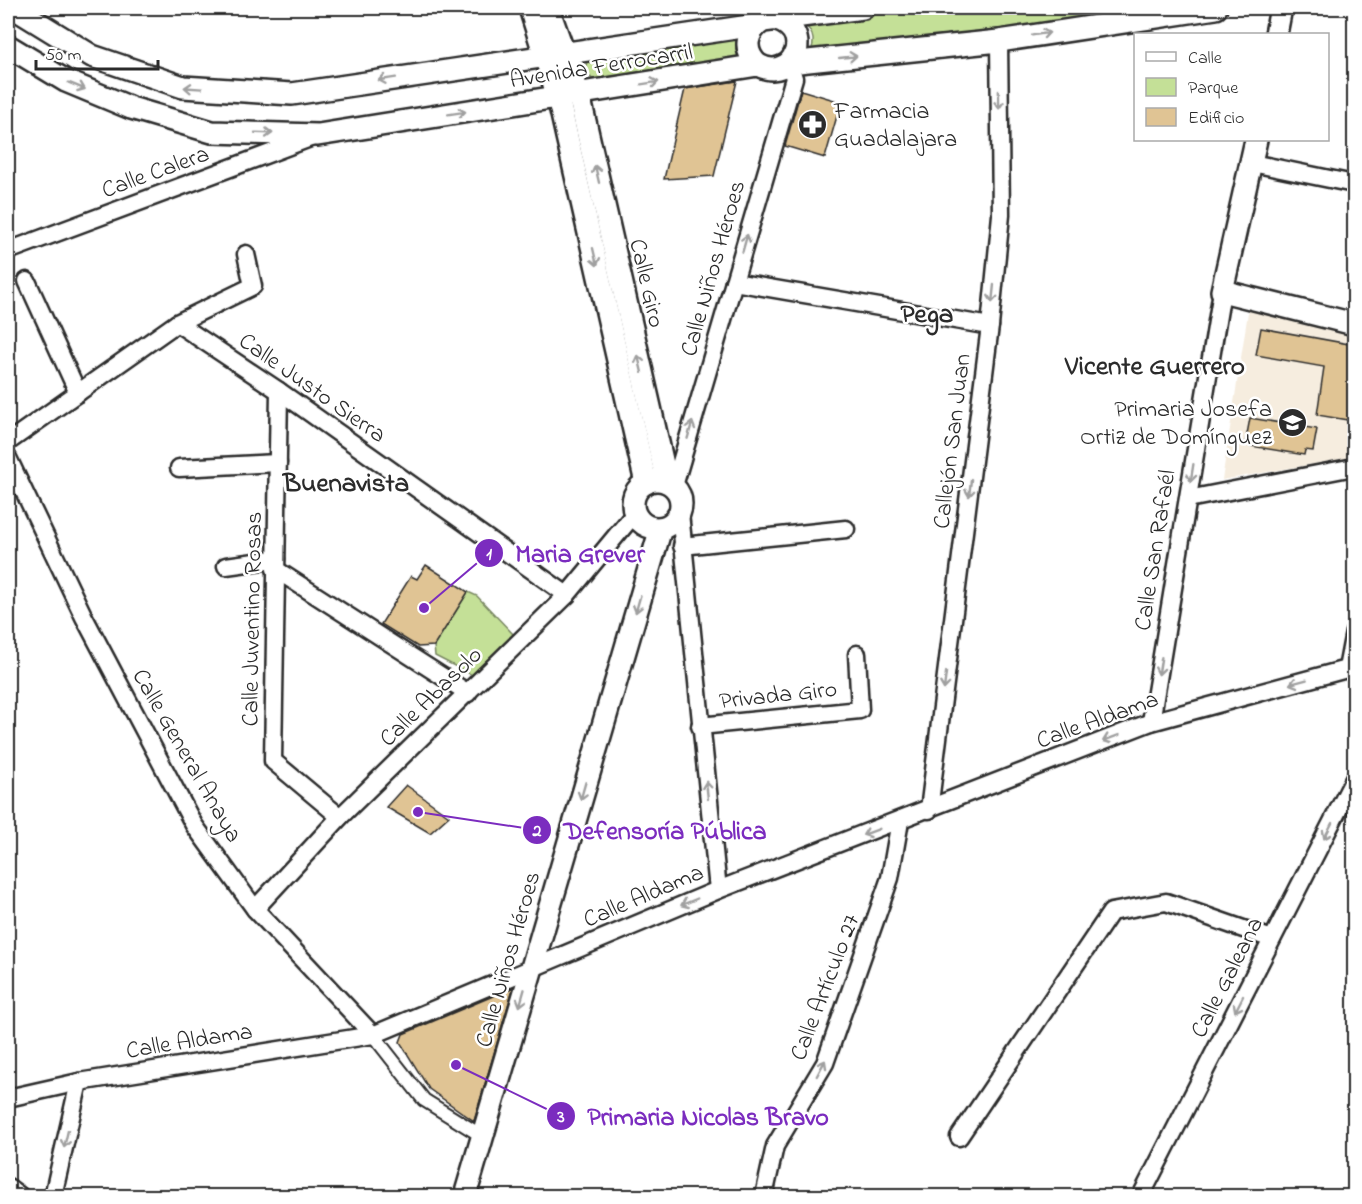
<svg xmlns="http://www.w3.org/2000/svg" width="1362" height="1204" viewBox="0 0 1362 1204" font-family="'Indie Flower',sans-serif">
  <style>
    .built { fill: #f6eddf }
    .green { fill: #c4e097; stroke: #788661; stroke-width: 1.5 }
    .building { fill: #e0c494; stroke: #2b2b2b; stroke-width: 1.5 }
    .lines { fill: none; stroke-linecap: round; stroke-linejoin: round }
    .pedestrian-casing { stroke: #2b2b2b; stroke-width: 16 }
    .minor-casing { stroke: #2b2b2b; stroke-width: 21 }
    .tertiary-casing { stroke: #2b2b2b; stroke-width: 26 }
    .pedestrian { stroke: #fff; stroke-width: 12 }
    .minor { stroke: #fff; stroke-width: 16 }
    .tertiary { stroke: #fff; stroke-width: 21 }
    .oneway { stroke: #a0a0a0 }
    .labels { text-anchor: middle; stroke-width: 5; stroke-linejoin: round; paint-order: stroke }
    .street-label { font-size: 24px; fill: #2b2b2b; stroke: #fff }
    .poi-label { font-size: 24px; fill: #2b2b2b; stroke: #fff; text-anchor: start }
    .quarter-label { font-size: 27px; font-weight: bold; fill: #2b2b2b; stroke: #fff }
    .leader { fill: none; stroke: #7b2cbf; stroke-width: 2 }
    .callout-dot { fill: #7b2cbf; stroke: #fff; stroke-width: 2 }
    .mark-label { font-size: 18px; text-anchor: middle; font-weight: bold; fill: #fff }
    .callout-label { font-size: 26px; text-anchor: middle; font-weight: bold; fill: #7b2cbf; stroke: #fff; stroke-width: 5; stroke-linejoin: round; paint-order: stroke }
  </style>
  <rect width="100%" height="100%" fill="#fff"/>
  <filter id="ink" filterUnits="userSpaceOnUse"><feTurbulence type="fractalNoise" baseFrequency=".0167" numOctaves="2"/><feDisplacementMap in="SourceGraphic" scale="12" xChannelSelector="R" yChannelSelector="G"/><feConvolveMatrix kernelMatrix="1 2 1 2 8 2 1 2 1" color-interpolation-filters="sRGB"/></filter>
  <g filter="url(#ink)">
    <polygon class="built" points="1249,306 1326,323 1325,330 1354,336 1354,457 1222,480"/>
    <g class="green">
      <path d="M 898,8 L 1159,8 L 808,58 C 816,43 815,33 802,22 Z"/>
      <polygon points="737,36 736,50 741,59 592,79 585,70 588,56"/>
      <polygon points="468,592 477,596 514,635 476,677 435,656 434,646"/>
    </g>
    <g class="building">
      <polygon points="737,81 714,176 664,179 685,89"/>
      <polygon points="801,90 841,102 825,158 785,146"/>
      <polygon points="1261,328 1354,345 1354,421 1317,415 1324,367 1256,355"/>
      <polygon points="1250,418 1317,429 1313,451 1305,450 1304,455 1245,445"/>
      <polygon points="426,565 468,592 434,646 418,647 381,624 411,576 417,579"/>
      <polygon points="406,785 449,816 430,833 386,807"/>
      <polygon points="512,988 513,989 474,1121 429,1089 400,1042 403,1034"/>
    </g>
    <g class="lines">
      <defs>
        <polyline id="pedestrian" points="373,1035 424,1100 482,1136"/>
        <g id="minor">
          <polyline points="1252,163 1354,184"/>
          <polyline points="8,251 313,137"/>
          <polyline points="27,281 78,393"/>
          <polyline points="734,282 990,326"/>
          <polyline points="177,323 279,391 567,595"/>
          <polyline points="279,391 273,761 340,817"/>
          <polyline points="8,442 177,323 253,286 246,254"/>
          <polyline points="8,458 84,617 194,825 255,909 373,1035"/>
          <polyline points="179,468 278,463"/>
          <polyline points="674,486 794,78 789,63"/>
          <polyline points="1188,499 1354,467"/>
          <polyline points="680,513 718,890"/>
          <polyline points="682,546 846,529"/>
          <polyline points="226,566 276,559"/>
          <polyline points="275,569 468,693"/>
          <polyline points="1347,669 1354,632"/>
          <polyline points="1151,722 1222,291"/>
          <polyline points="700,726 860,710 857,654"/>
          <polyline points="929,810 990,326 1001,215 999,41"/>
          <polyline points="255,909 340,817 567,595 635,513"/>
          <polyline points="8,1098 79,1082 373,1035 718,890 1151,722 1354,667"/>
          <polyline points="959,1137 1111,912 1166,902 1272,939"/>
          <polyline points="8,1187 20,1196"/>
          <polyline points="53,1196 79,1082"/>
          <polyline points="764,1196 775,1146 825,1063 890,878 900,821"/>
          <polyline points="1141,1196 1354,779"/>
        </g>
        <g id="tertiary">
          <polyline points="14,8 92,56 183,87 292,94 756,25"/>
          <polyline points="530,8 558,97 646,483"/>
          <polyline points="548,8 579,95 667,482"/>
          <path d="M 777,20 C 798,27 803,47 789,63"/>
          <polyline points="1276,34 1281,8"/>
          <path d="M 8,46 L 66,81 L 131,108 L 212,132 L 318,135 L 758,65 C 770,71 778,70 789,63 L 999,41 L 1216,8"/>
          <path d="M 758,65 C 743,51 745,32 763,21 L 863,8"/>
          <polyline points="1256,140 1222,291 1354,324"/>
          <circle cx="657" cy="504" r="24"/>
          <polyline points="465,1196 661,528"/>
        </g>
      </defs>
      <use href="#pedestrian" class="pedestrian-casing"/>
      <use href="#minor" class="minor-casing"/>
      <use href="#tertiary" class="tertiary-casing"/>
      <use href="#pedestrian" class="pedestrian"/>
      <use href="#minor" class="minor"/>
      <use href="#tertiary" class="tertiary"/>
    </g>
    <defs><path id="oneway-shaft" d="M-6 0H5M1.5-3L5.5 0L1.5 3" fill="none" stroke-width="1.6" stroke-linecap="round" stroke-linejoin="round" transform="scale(1.5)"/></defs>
    <g class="oneway">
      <use href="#oneway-shaft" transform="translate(1041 34) rotate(-9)"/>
      <use href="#oneway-shaft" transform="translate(848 57) rotate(-6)"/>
      <use href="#oneway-shaft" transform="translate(387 79) rotate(171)"/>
      <use href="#oneway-shaft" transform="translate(650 83) rotate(-9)"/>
      <use href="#oneway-shaft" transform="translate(77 86) rotate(22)"/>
      <use href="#oneway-shaft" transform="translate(193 88) rotate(-176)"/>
      <use href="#oneway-shaft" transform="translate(999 100) rotate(89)"/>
      <use href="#oneway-shaft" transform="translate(457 113) rotate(-9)"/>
      <use href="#oneway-shaft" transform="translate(264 133) rotate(2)"/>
      <use href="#oneway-shaft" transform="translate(597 174) rotate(-103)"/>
      <use href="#oneway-shaft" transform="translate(745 243) rotate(-74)"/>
      <use href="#oneway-shaft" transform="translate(595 257) rotate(77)"/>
      <use href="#oneway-shaft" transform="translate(993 294) rotate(96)"/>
      <use href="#oneway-shaft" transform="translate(640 364) rotate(-103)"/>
      <use href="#oneway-shaft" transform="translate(690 430) rotate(-74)"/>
      <use href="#oneway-shaft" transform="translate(1192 473) rotate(99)"/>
      <use href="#oneway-shaft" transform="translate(970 488) rotate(97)"/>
      <use href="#oneway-shaft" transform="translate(638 604) rotate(106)"/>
      <use href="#oneway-shaft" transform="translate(1160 666) rotate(99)"/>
      <use href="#oneway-shaft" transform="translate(945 681) rotate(97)"/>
      <use href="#oneway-shaft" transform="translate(1298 682) rotate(165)"/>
      <use href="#oneway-shaft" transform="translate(1111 738) rotate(159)"/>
      <use href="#oneway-shaft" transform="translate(707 790) rotate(-96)"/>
      <use href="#oneway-shaft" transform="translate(583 791) rotate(106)"/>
      <use href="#oneway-shaft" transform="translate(1328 831) rotate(117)"/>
      <use href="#oneway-shaft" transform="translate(871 832) rotate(159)"/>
      <use href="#oneway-shaft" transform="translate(689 902) rotate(157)"/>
      <use href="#oneway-shaft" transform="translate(522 998) rotate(106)"/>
      <use href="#oneway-shaft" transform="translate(1239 1004) rotate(117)"/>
      <use href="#oneway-shaft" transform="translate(821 1068) rotate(-62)"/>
      <use href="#oneway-shaft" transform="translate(66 1139) rotate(103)"/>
    </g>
  </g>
  <defs>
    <symbol id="pharmacy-disc" viewBox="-11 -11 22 22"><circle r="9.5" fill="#2b2b2b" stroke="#fff"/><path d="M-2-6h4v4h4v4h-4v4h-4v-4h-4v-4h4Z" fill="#fff"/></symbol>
    <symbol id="school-disc" viewBox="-11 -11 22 22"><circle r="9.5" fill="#2b2b2b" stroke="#fff"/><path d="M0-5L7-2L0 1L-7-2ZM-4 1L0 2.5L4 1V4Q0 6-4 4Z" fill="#fff"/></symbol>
  </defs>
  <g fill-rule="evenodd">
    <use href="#pharmacy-disc" x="796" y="108" width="33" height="33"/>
    <use href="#school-disc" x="1276" y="406" width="33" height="33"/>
  </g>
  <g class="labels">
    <g class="street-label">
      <text transform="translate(601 65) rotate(-9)" y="8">Avenida Ferrocarril</text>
      <text transform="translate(155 171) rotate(-20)" y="8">Calle Calera</text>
      <text transform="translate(712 268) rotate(-74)" y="8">Calle Niños Héroes</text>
      <text transform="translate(648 283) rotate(77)" y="8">Calle Giro</text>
      <text transform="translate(313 387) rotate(35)" y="8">Calle Justo Sierra</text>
      <text transform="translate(951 441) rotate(-83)" y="8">Callejón San Juan</text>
      <text transform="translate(1154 550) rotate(-81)" y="8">Calle San Rafaél</text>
      <text transform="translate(251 619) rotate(-89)" y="8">Calle Juventino Rosas</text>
      <text transform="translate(778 694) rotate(-6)" y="8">Privada Giro</text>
      <text transform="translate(430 696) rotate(-44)" y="8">Calle Abasolo</text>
      <text transform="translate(1097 719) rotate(-20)" y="8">Calle Aldama</text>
      <text transform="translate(188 755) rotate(60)" y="8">Calle General Anaya</text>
      <text transform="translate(643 895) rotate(-23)" y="8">Calle Aldama</text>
      <text transform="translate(507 959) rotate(-74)" y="8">Calle Niños Héroes</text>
      <text transform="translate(1226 977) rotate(-63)" y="8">Calle Galeana</text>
      <text transform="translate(824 987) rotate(-69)" y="8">Calle Artículo 27</text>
      <text transform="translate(189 1040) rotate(-9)" y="8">Calle Aldama</text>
    </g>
    <g class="poi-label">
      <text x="834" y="118">Farmacia<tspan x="834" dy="28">Guadalajara</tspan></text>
      <text x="1272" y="416" text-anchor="end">Primaria Josefa<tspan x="1272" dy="28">Ortiz de Domínguez</tspan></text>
    </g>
    <g class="quarter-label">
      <text x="927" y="322">Pega</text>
      <text x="1155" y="374">Vicente Guerrero</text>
      <text x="346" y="491">Buenavista</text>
    </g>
  </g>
  <path class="leader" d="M424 608L489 553M418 812L537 830M456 1065L561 1116"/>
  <g class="callout-dot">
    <circle cx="424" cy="608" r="6"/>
    <circle cx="418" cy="812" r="6"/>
    <circle cx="456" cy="1065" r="6"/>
    <circle cx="489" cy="553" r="15"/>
    <circle cx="537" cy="830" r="15"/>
    <circle cx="561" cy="1116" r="15"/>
  </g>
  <g class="mark-label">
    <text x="489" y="559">1</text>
    <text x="537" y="836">2</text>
    <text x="561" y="1122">3</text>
  </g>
  <g class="callout-label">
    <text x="580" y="562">Maria Grever</text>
    <text x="665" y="839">Defensoría Pública</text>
    <text x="708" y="1125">Primaria Nicolas Bravo</text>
  </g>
  <rect width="1362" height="1204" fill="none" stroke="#fff" stroke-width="30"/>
  <rect x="15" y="15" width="1332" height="1174" fill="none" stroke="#2b2b2b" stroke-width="2" filter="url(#ink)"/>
  <rect x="1134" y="33" width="195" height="108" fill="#ffffff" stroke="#aaaaaa" stroke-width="1.5"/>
  <rect x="1146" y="52" width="30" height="9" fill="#ffffff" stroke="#aaaaaa" stroke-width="1.5"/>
  <text x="1188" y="63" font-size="18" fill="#2b2b2b">Calle</text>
  <rect x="1146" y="78" width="30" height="18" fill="#c4e097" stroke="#aaaaaa" stroke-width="1.5"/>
  <text x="1188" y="93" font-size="18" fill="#2b2b2b">Parque</text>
  <rect x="1146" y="108" width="30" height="18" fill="#e0c494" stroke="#aaaaaa" stroke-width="1.5"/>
  <text x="1188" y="123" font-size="18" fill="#2b2b2b">Edificio</text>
  <path d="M36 60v9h122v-9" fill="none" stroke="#2b2b2b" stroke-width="3"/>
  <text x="45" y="60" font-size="18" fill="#2b2b2b" stroke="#ffffff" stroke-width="4.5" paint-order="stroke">50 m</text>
</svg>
